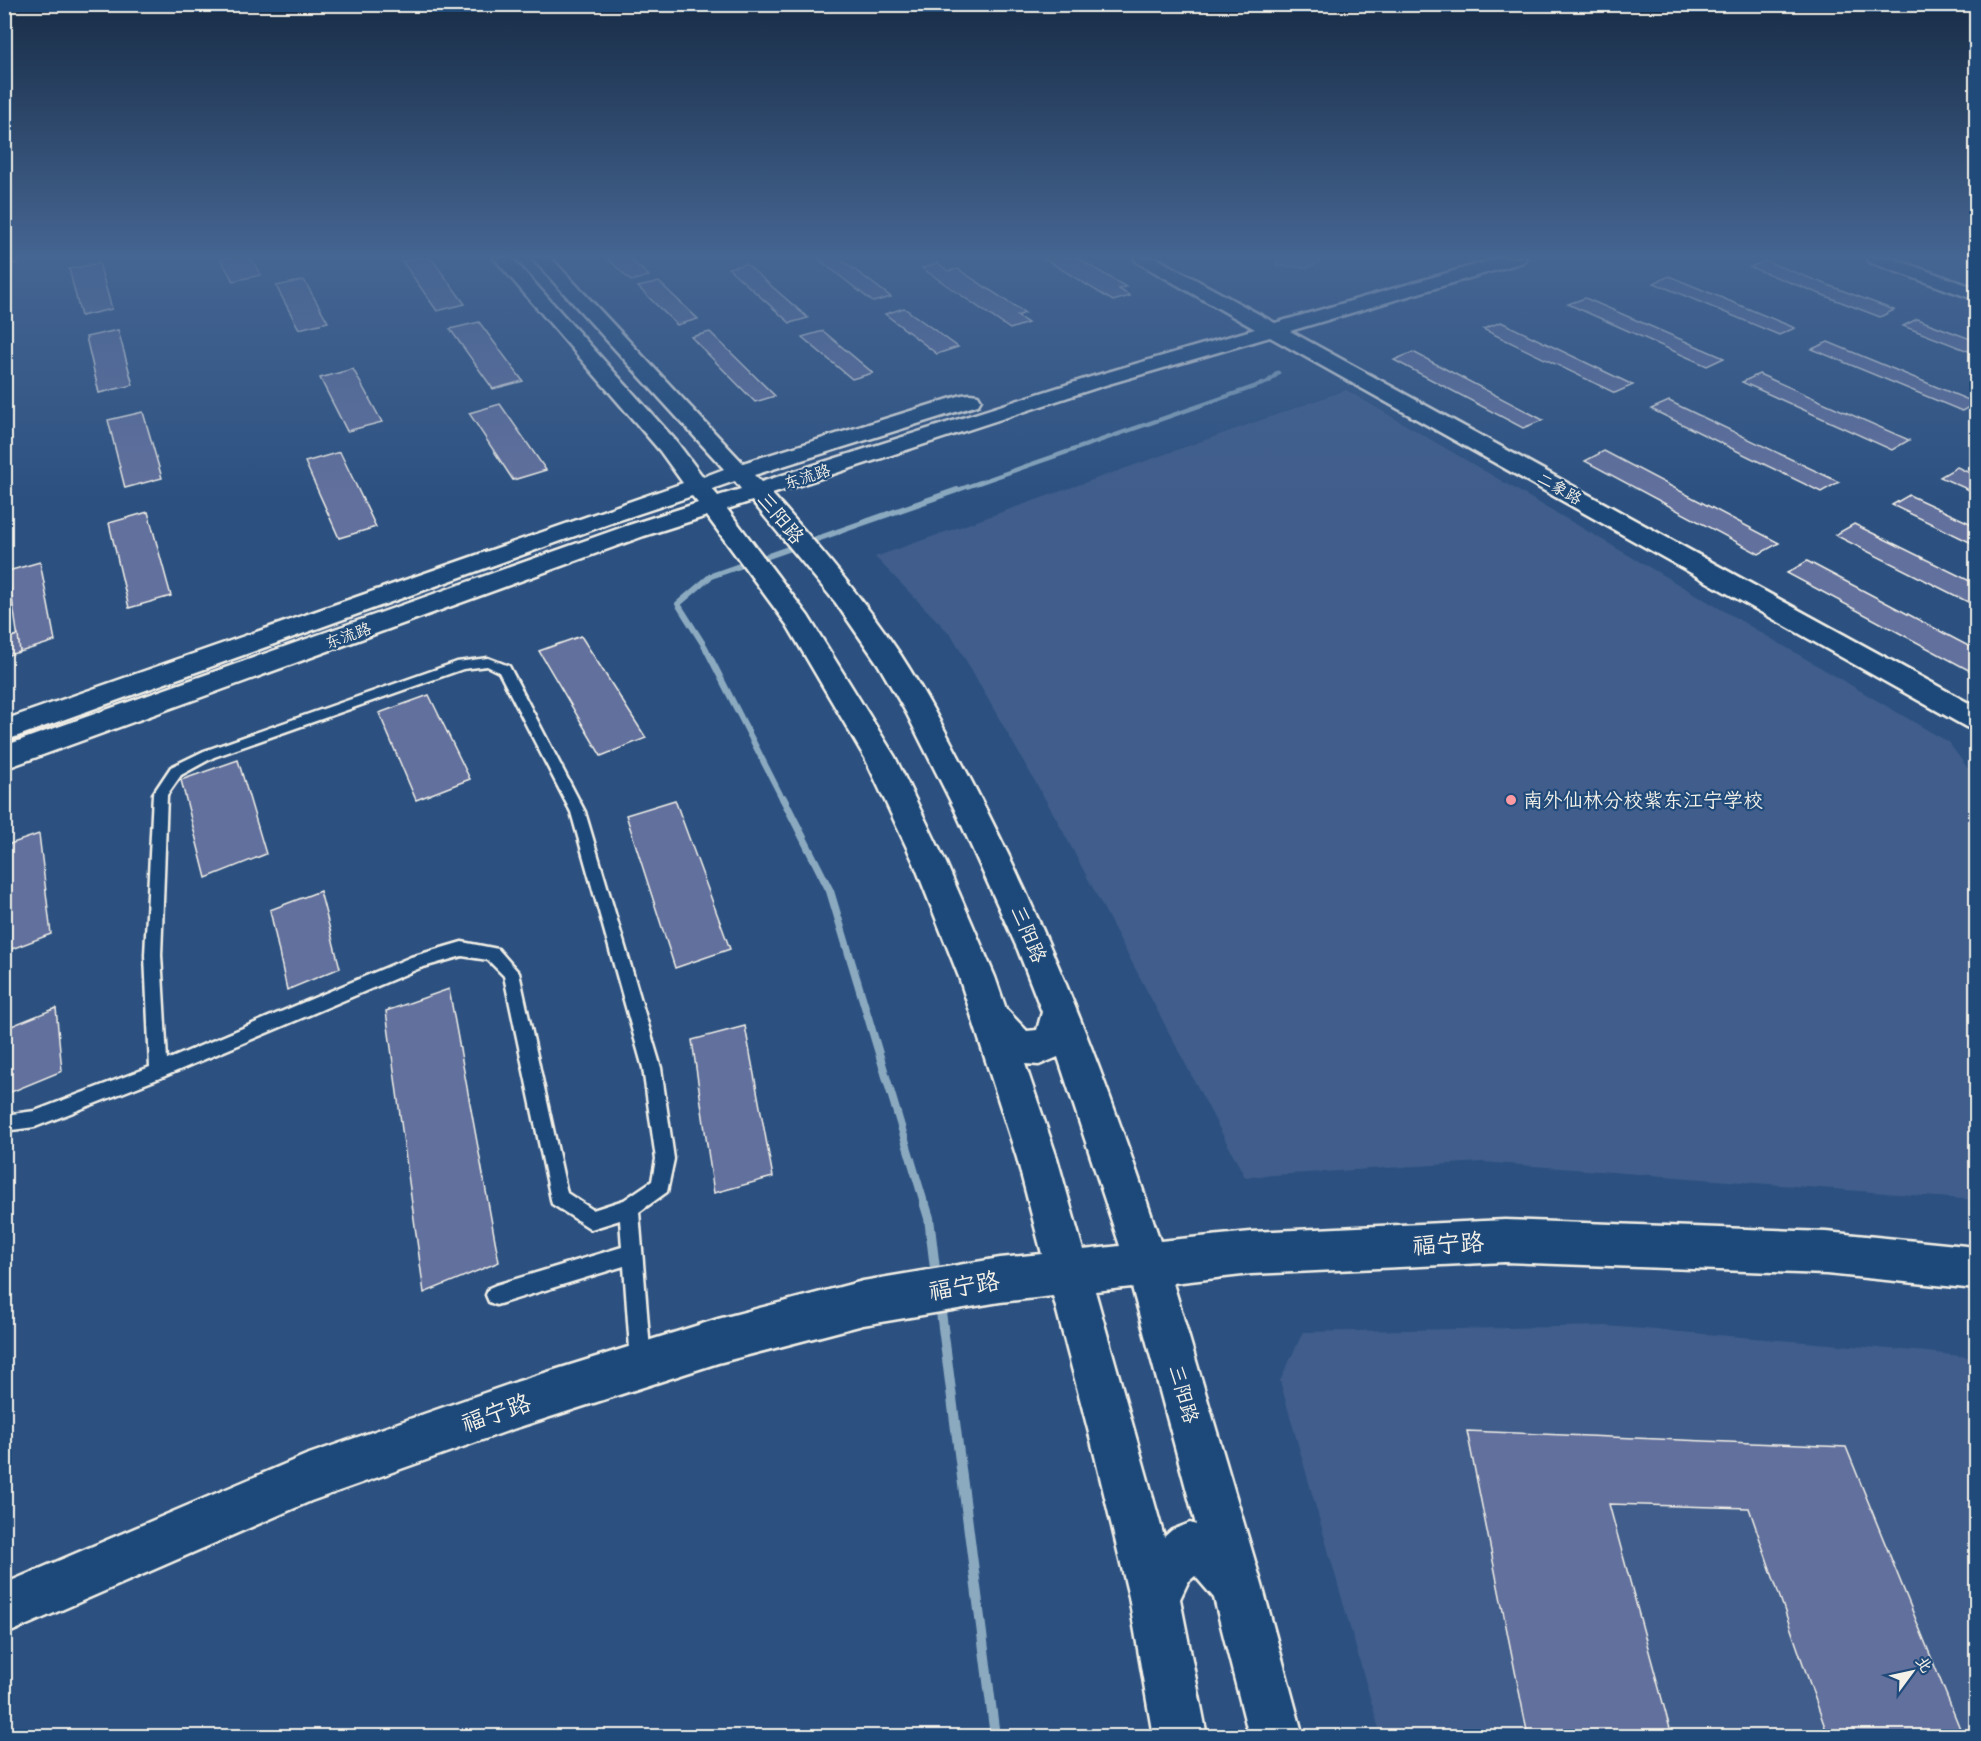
<svg xmlns="http://www.w3.org/2000/svg" width="1981" height="1741" viewBox="0 0 1981 1741" font-family="Delius,'LXGW WenKai TC',sans-serif">
  <style>
    .built { fill: #405d8b }
    .water { fill: #467ba3; stroke: #8caabf; stroke-width: 1.5 }
    .lines { fill: none; stroke-linecap: round; stroke-linejoin: round }
    .stream-far3 { stroke: #8caabf; stroke-width: 4.5 }
    .stream-far2 { stroke: #8caabf; stroke-width: 6 }
    .stream-far1 { stroke: #8caabf; stroke-width: 8 }
    .stream { stroke: #8caabf; stroke-width: 10 }
    .building { fill: #62709d; stroke: #f4f1e8; stroke-width: 1.5 }
    .lane-casing { stroke: #f4f1e8; stroke-width: 5 }
    .secondary-casing { stroke: #f4f1e8; stroke-width: 5 }
    .lane { fill: #1f4a7a; fill-rule: evenodd }
    .secondary { fill: #1f4a7a; fill-rule: evenodd }
    .poi-dot { fill: #ff9aa2; stroke: #1f4a7a; stroke-width: 2 }
    .labels { text-anchor: middle; stroke-width: 4.5; stroke-linejoin: round; paint-order: stroke }
    .far-street-label { font-size: 16px; fill: #f4f1e8; stroke: #1f4a7a }
    .street-label { font-size: 20px; fill: #f4f1e8; stroke: #1f4a7a }
    .poi-label { font-size: 20px; fill: #f4f1e8; stroke: #1f4a7a; text-anchor: start }
    .near-street-label { font-size: 24px; fill: #f4f1e8; stroke: #1f4a7a }
  </style>
  <rect width="100%" height="100%" fill="#2c5181"/>
  <filter id="ink" filterUnits="userSpaceOnUse"><feTurbulence type="fractalNoise" baseFrequency=".0167" numOctaves="2"/><feDisplacementMap in="SourceGraphic" scale="12" xChannelSelector="R" yChannelSelector="G"/><feConvolveMatrix kernelMatrix="1 2 1 2 8 2 1 2 1" color-interpolation-filters="sRGB"/></filter>
  <g filter="url(#ink)">
    <g class="built">
      <polygon points="1346,390 1948,742 1976,779 1976,1200 1482,1162 1245,1177 1057,820 952,636 875,557"/>
      <polygon points="1607,1326 1927,1352 1976,1358 1976,1736 1381,1736 1280,1381 1303,1332"/>
    </g>
    <polygon class="water" points="1278,258 1320,258 1320,262 1307,268 1276,265"/>
    <g class="lines">
      <polyline class="stream-far3" points="952,492 1268,382 1278,373"/>
      <polyline class="stream-far2" points="783,800 705,647 678,604 711,576 957,490"/>
      <polyline class="stream-far1" points="783,798 830,891 925,1206"/>
      <g class="stream">
        <polyline points="925,1205 929,1218 936,1277"/>
        <polyline points="940,1304 995,1736"/>
      </g>
    </g>
    <g class="building">
      <polygon points="220,258 251,258 261,275 233,281"/>
      <polygon points="417,258 431,258 465,304 437,311 402,261"/>
      <polygon points="607,258 629,258 649,276 631,281"/>
      <polygon points="817,258 839,258 891,297 873,302"/>
      <polygon points="1043,258 1077,258 1126,287 1119,289 1130,296 1113,301"/>
      <polygon points="1765,261 1894,310 1880,317 1750,267"/>
      <polygon points="99,263 112,309 81,316 69,269"/>
      <polygon points="938,263 948,271 958,269 1025,313 1017,316 1028,323 1010,329 922,268"/>
      <polygon points="746,264 808,318 790,323 728,268"/>
      <polygon points="1669,276 1795,328 1779,335 1654,283"/>
      <polygon points="304,280 328,322 299,329 276,286"/>
      <polygon points="659,282 698,319 677,325 638,287"/>
      <polygon points="1585,298 1724,358 1707,366 1568,304"/>
      <polygon points="904,308 958,347 937,354 885,314"/>
      <polygon points="1917,319 1976,341 1976,354 1903,326"/>
      <polygon points="479,322 523,381 493,389 450,329"/>
      <polygon points="1501,322 1633,385 1615,393 1483,329"/>
      <polygon points="118,330 133,385 99,393 86,337"/>
      <polygon points="823,331 873,373 852,379 802,337"/>
      <polygon points="710,332 775,396 755,402 691,337"/>
      <polygon points="1828,342 1976,403 1962,411 1812,349"/>
      <polygon points="1413,352 1543,420 1523,428 1394,360"/>
      <polygon points="353,369 382,422 347,431 320,378"/>
      <polygon points="1759,374 1909,440 1892,450 1742,382"/>
      <polygon points="1669,401 1839,482 1821,492 1651,409"/>
      <polygon points="500,404 546,470 513,480 469,413"/>
      <polygon points="143,412 162,478 125,488 108,420"/>
      <polygon points="1604,451 1779,543 1759,554 1585,461"/>
      <polygon points="340,452 376,527 339,538 305,462"/>
      <polygon points="1957,467 1976,476 1976,493 1940,477"/>
      <polygon points="1909,495 1976,526 1976,545 1892,505"/>
      <polygon points="148,512 171,596 129,608 109,523"/>
      <polygon points="1854,524 1976,584 1976,606 1835,535"/>
      <polygon points="1807,561 1976,650 1976,674 1787,573"/>
      <polygon points="40,562 55,641 20,652 8,571"/>
      <polygon points="18,635 20,652 4,656 4,639"/>
      <polygon points="581,636 646,738 601,756 539,651"/>
      <polygon points="429,695 470,779 416,800 379,713"/>
      <polygon points="238,760 266,854 206,878 181,780"/>
      <polygon points="675,800 730,949 675,968 626,815"/>
      <polygon points="39,834 51,934 4,952 4,846"/>
      <polygon points="320,891 340,968 287,990 270,910"/>
      <polygon points="449,989 499,1262 424,1293 386,1011"/>
      <polygon points="56,1008 62,1071 4,1095 4,1029"/>
      <polygon points="745,1026 773,1177 714,1193 692,1040"/>
      <polygon points="1467,1431 1846,1447 1963,1736 1828,1736 1749,1508 1609,1504 1672,1736 1528,1736"/>
    </g>
    <g class="lines">
      <defs>
        <path id="lane" d="M 488,658 L 509,666 L 585,812 L 661,1068 L 674,1159 L 667,1192 L 639,1212 L 651,1363 L 648,1370 L 641,1373 L 634,1370 L 631,1363 L 624,1266 L 496,1305 L 489,1302 L 486,1295 L 489,1288 L 496,1285 L 622,1247 L 620,1220 L 591,1229 L 552,1204 L 504,976 L 488,960 L 462,956 L 420,968 L 165,1076 L 35,1127 L 4,1131 L 4,1115 L 35,1111 L 150,1067 L 145,955 L 153,794 L 171,767 L 204,751 L 457,662 ZM 487,666 L 499,672 L 571,812 L 643,1068 L 656,1159 L 652,1181 L 624,1200 L 593,1210 L 567,1193 L 519,973 L 498,949 L 462,942 L 411,957 L 167,1060 L 161,955 L 167,795 L 181,775 L 214,757 L 463,669 Z"/>
        <g id="secondary">
          <polygon points="4,258 19,258 16,262 4,264"/>
          <path d="M 494,258 L 512,258 L 676,441 L 703,477 L 724,469 L 532,258 L 551,258 L 743,463 L 962,395 L 970,394 L 978,395 L 981,400 L 978,405 L 754,475 L 761,482 L 1091,377 L 1255,329 L 1137,262 L 1134,258 L 1156,258 L 1275,323 L 1499,258 L 1526,258 L 1523,262 L 1290,331 L 1976,707 L 1976,730 L 1966,727 L 1270,337 L 1105,385 L 772,494 C 818,545 862,597 900,654 C 928,697 951,742 975,788 C 1051,934 1109,1086 1160,1241 L 1251,1232 L 1505,1220 L 1826,1232 L 1976,1247 L 1976,1289 L 1826,1274 L 1505,1262 L 1251,1274 L 1173,1283 L 1262,1585 L 1303,1736 L 1249,1736 L 1214,1598 L 1195,1576 L 1188,1582 L 1180,1599 L 1207,1736 L 1153,1736 L 1129,1597 L 1094,1452 L 1053,1296 L 1000,1302 L 863,1325 L 718,1363 L 516,1428 L 311,1501 L 4,1635 L 4,1584 L 306,1455 L 516,1382 L 718,1319 L 863,1281 L 1000,1258 L 1042,1254 L 1017,1158 L 959,977 L 914,863 L 865,758 L 787,625 L 707,516 L 644,536 L 4,769 L 4,746 L 626,526 L 698,503 L 692,496 L 614,522 L 4,741 L 4,720 L 683,483 L 660,451 ZM 735,481 L 741,489 L 718,496 L 712,489 ZM 752,501 L 836,603 L 878,664 L 907,714 L 954,808 L 1018,950 L 1042,1012 L 1037,1030 L 1027,1031 L 1006,1009 L 995,977 L 946,863 L 895,757 L 808,616 L 727,509 ZM 1058,1057 L 1120,1246 L 1083,1250 L 1057,1158 L 1025,1064 L 1039,1065 ZM 1132,1287 L 1196,1525 L 1190,1523 L 1172,1530 L 1164,1537 L 1095,1291 Z"/>
          <polygon points="1866,258 1891,258 1976,288 1976,300 1869,262"/>
        </g>
      </defs>
      <use href="#lane" class="lane-casing"/>
      <use href="#secondary" class="secondary-casing"/>
      <use href="#lane" class="lane"/>
      <use href="#secondary" class="secondary"/>
    </g>
  </g>
  <linearGradient id="sky" x2="0" y2="1"><stop stop-color="#182d47"/><stop offset="0.51" stop-color="#456592"/><stop offset="1" stop-color="#456592" stop-opacity="0"/></linearGradient>
  <rect width="1981" height="501" fill="url(#sky)"/>
  <circle class="poi-dot" cx="1511" cy="800" r="6"/>
  <g class="labels">
    <g class="far-street-label">
      <text transform="translate(807 476) rotate(-18)" y="6">东流路</text>
      <text transform="translate(1560 488) rotate(29)" y="6">二象路</text>
      <text transform="translate(348 635) rotate(-20)" y="6">东流路</text>
    </g>
    <g class="street-label">
      <text transform="translate(781 518) rotate(50)" y="7">三阳路</text>
      <text transform="translate(1029 934) rotate(67)" y="7">三阳路</text>
      <text transform="translate(1184 1394) rotate(74)" y="7">三阳路</text>
    </g>
    <g class="poi-label">
      <text x="1523" y="807">南外仙林分校紫东江宁学校</text>
    </g>
    <g class="near-street-label">
      <text transform="translate(1448 1244) rotate(-3)" y="8">福宁路</text>
      <text transform="translate(964 1286) rotate(-9)" y="8">福宁路</text>
      <text transform="translate(496 1413) rotate(-19)" y="8">福宁路</text>
    </g>
  </g>
  <rect width="1981" height="1741" fill="none" stroke="#1f4a7a" stroke-width="24"/>
  <rect x="12" y="12" width="1957" height="1717" fill="none" stroke="#f4f1e8" stroke-width="2" filter="url(#ink)"/>
  <g transform="translate(1912 1672) rotate(57)" stroke="#1f4a7a" stroke-width="4.5" paint-order="stroke">
  <path d="M0-4.5L10 22L0 15L-10 22Z" fill="#f4f1e8"/>
  <text y="-9" font-size="16" font-weight="bold" text-anchor="middle" fill="#f4f1e8">北</text>
  </g>
</svg>
